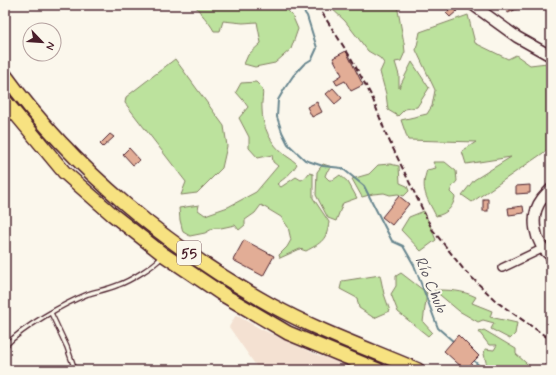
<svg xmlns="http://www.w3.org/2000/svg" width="556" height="375" viewBox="0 0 556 375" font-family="Mynerve,sans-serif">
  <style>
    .built { fill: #f4e1d2 }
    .green { fill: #bce29d; stroke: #838064 }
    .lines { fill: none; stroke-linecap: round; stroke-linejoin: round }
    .stream { stroke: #67868f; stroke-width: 2 }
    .building { fill: #e2ad96; stroke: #4a1f2b }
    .lane-casing { stroke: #4a1f2b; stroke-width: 6 }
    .street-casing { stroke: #4a1f2b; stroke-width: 10 }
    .secondary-casing { stroke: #4a1f2b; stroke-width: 13 }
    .highway-casing { stroke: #4a1f2b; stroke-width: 16 }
    .lane { stroke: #fbf7ec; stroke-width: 3.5 }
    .street { stroke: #fbf7ec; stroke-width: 7 }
    .secondary { stroke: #fbf7ec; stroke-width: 10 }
    .highway { stroke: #f7e281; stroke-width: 13 }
    .rail { stroke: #4a1f2b; stroke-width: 2; stroke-dasharray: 6 3; stroke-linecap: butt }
    .labels { text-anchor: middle; stroke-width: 4; stroke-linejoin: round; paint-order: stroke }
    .shield { fill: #fbf7ec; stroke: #7f6065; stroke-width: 1 }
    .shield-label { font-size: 14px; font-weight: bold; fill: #4a1f2b }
    .water-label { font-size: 16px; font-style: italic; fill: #58535d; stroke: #fbf7ec }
  </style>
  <rect width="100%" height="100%" fill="#fbf7ec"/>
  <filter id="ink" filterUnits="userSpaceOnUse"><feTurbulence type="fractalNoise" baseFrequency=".025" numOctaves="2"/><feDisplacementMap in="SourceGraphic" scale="8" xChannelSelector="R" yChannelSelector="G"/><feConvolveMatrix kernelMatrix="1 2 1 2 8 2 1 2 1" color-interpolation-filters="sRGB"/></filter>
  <g filter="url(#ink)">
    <polygon class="built" points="236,315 261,329 315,354 360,370 259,370 229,327"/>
    <g class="green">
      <path d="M 195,5 L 282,5 L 292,15 L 298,29 L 291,49 L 275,63 L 255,67 L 244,64 L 248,55 L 261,43 L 257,22 L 243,23 L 223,21 L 220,31 L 214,31 C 208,20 201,15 195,5 Z"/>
      <polygon points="328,5 397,5 404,43 405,52 401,61 395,62 399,75 399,88 412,62 429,88 417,107 405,109 398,116 388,110 386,94 380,72 384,63 380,58 368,51 345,21"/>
      <polygon points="468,15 475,43 508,59 516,55 530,65 547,63 551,65 551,144 546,151 472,202 462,195 474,180 511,157 466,164 462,151 476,142 408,140 401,120 427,114 432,106 435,90 416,50 420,32"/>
      <polygon points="175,59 224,126 227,146 222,168 197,193 181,195 186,182 125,103 126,97"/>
      <path d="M 256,82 L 262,88 C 264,95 261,102 262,109 C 262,126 271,145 285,155 C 289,158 293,160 297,164 C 292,173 285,178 277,184 L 281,187 L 296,177 L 301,180 L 305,178 L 309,173 L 313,174 L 313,198 L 329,222 C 327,240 321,243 306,251 L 300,249 L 280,258 L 279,255 L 287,247 L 291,240 L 288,227 L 281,217 L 261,205 L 255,213 L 245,220 L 245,225 L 239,230 L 235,225 L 221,228 L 214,228 L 205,233 L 190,236 L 183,232 L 180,220 L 179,208 L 199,205 L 198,210 L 205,215 L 228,207 L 256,192 L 278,166 L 273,162 L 272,155 L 258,158 L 249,148 L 249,137 L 239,118 L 248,107 L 243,100 L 236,92 L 241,83 Z"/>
      <path d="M 433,162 L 445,162 L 456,171 L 457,181 L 452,187 L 450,192 L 455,197 C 453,208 446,214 436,216 C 427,198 420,190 427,170 L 436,168 Z"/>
      <polygon points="323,164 332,167 327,171 325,176 329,180 333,180 340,175 348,182 357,198 343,203 336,221 328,218 316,195 317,172"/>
      <polygon points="390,164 399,166 400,183 407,186 409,191 404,196 398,194 390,195 384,193 373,194 362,197 352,179 369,174 378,165"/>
      <polygon points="424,211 436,240 421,251 401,230 409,217"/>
      <polygon points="401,273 427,293 423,322 432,332 428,336 398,312 391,294 396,286 396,276"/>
      <polygon points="380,275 384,294 390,311 374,318 359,308 357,298 340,289 342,281"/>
      <path d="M 434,290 C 449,290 462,290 476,297 L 472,303 L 492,311 L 490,317 L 517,323 L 515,334 L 510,339 L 491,329 L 494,323 L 483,320 L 478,322 L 459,311 Z"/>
      <polygon points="484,330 516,349 516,354 534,370 488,370 484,354 485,349 494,350 497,345 489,345 479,332"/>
    </g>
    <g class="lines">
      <g class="stream">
        <polyline points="299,5 307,16 317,48 312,59 304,64 293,76 285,88 278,100 277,117 282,132 288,144 305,160 323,166 342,168 364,186 392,241 403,246 414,265 438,328 454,342"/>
        <polyline points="473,360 484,370"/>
      </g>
    </g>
    <g class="building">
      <polygon points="504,5 525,5 508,13"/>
      <polygon points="453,6 457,11 450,17 446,13"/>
      <polygon points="346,51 363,85 351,91 345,81 337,85 334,80 342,75 333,58"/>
      <polygon points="333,88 342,98 335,104 326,94"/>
      <polygon points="317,102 322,112 312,117 307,107"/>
      <polygon points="110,134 114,137 103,147 100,144"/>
      <polygon points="129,148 140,160 133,165 123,154"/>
      <polygon points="530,185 530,193 516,194 516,186"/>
      <polygon points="399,196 409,204 392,225 382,217"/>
      <rect x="483" y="199" width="5" height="12"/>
      <polygon points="523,206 524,213 509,215 508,208"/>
      <polygon points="244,240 274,256 263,276 233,260"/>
      <polygon points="458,335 479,356 465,370 444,351"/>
    </g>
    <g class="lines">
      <defs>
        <g id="lane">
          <polyline points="51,313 67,347 75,370"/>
          <path d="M 5,346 C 23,327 63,304 88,294 C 98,291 109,289 118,285 C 130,281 154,266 162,257"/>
        </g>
        <polyline id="street" points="502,268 544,248"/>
        <g id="secondary">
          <polyline points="473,5 517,37 551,56"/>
          <path d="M 551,189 C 548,192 545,195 542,199 C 529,216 534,243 551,256"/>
        </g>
        <g id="highway">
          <path d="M 5,75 C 73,169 170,249 271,305 C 318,331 369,349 418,370"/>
          <polyline points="5,101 64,172 113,215 164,255 225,296 288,333 378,370"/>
        </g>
      </defs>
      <use href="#lane" class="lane-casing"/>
      <use href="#street" class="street-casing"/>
      <use href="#secondary" class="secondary-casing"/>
      <use href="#highway" class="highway-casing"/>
      <use href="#lane" class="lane"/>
      <use href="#street" class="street"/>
      <use href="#secondary" class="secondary"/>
      <use href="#highway" class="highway"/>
      <polyline class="rail" points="317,5 351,58 372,97 386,134 432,229 464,270 497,302 551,340"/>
    </g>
  </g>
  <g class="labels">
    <rect class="shield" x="177" y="241" width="24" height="24" rx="3"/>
    <g class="shield-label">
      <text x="189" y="258">55</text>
    </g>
    <g class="water-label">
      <text transform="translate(432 284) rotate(67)" y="6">Río Chulo</text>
    </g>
  </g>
  <rect width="556" height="375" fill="none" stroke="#fbf7ec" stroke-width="20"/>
  <rect x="10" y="10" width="536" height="355" fill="none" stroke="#4a1f2b" stroke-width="1.5" filter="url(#ink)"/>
  <g transform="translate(42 42) rotate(115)"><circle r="19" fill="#fbf7ec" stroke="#b4a19f"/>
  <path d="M0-3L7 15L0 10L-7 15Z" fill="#4a1f2b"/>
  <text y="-6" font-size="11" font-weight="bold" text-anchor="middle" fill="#4a1f2b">N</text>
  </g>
</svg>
